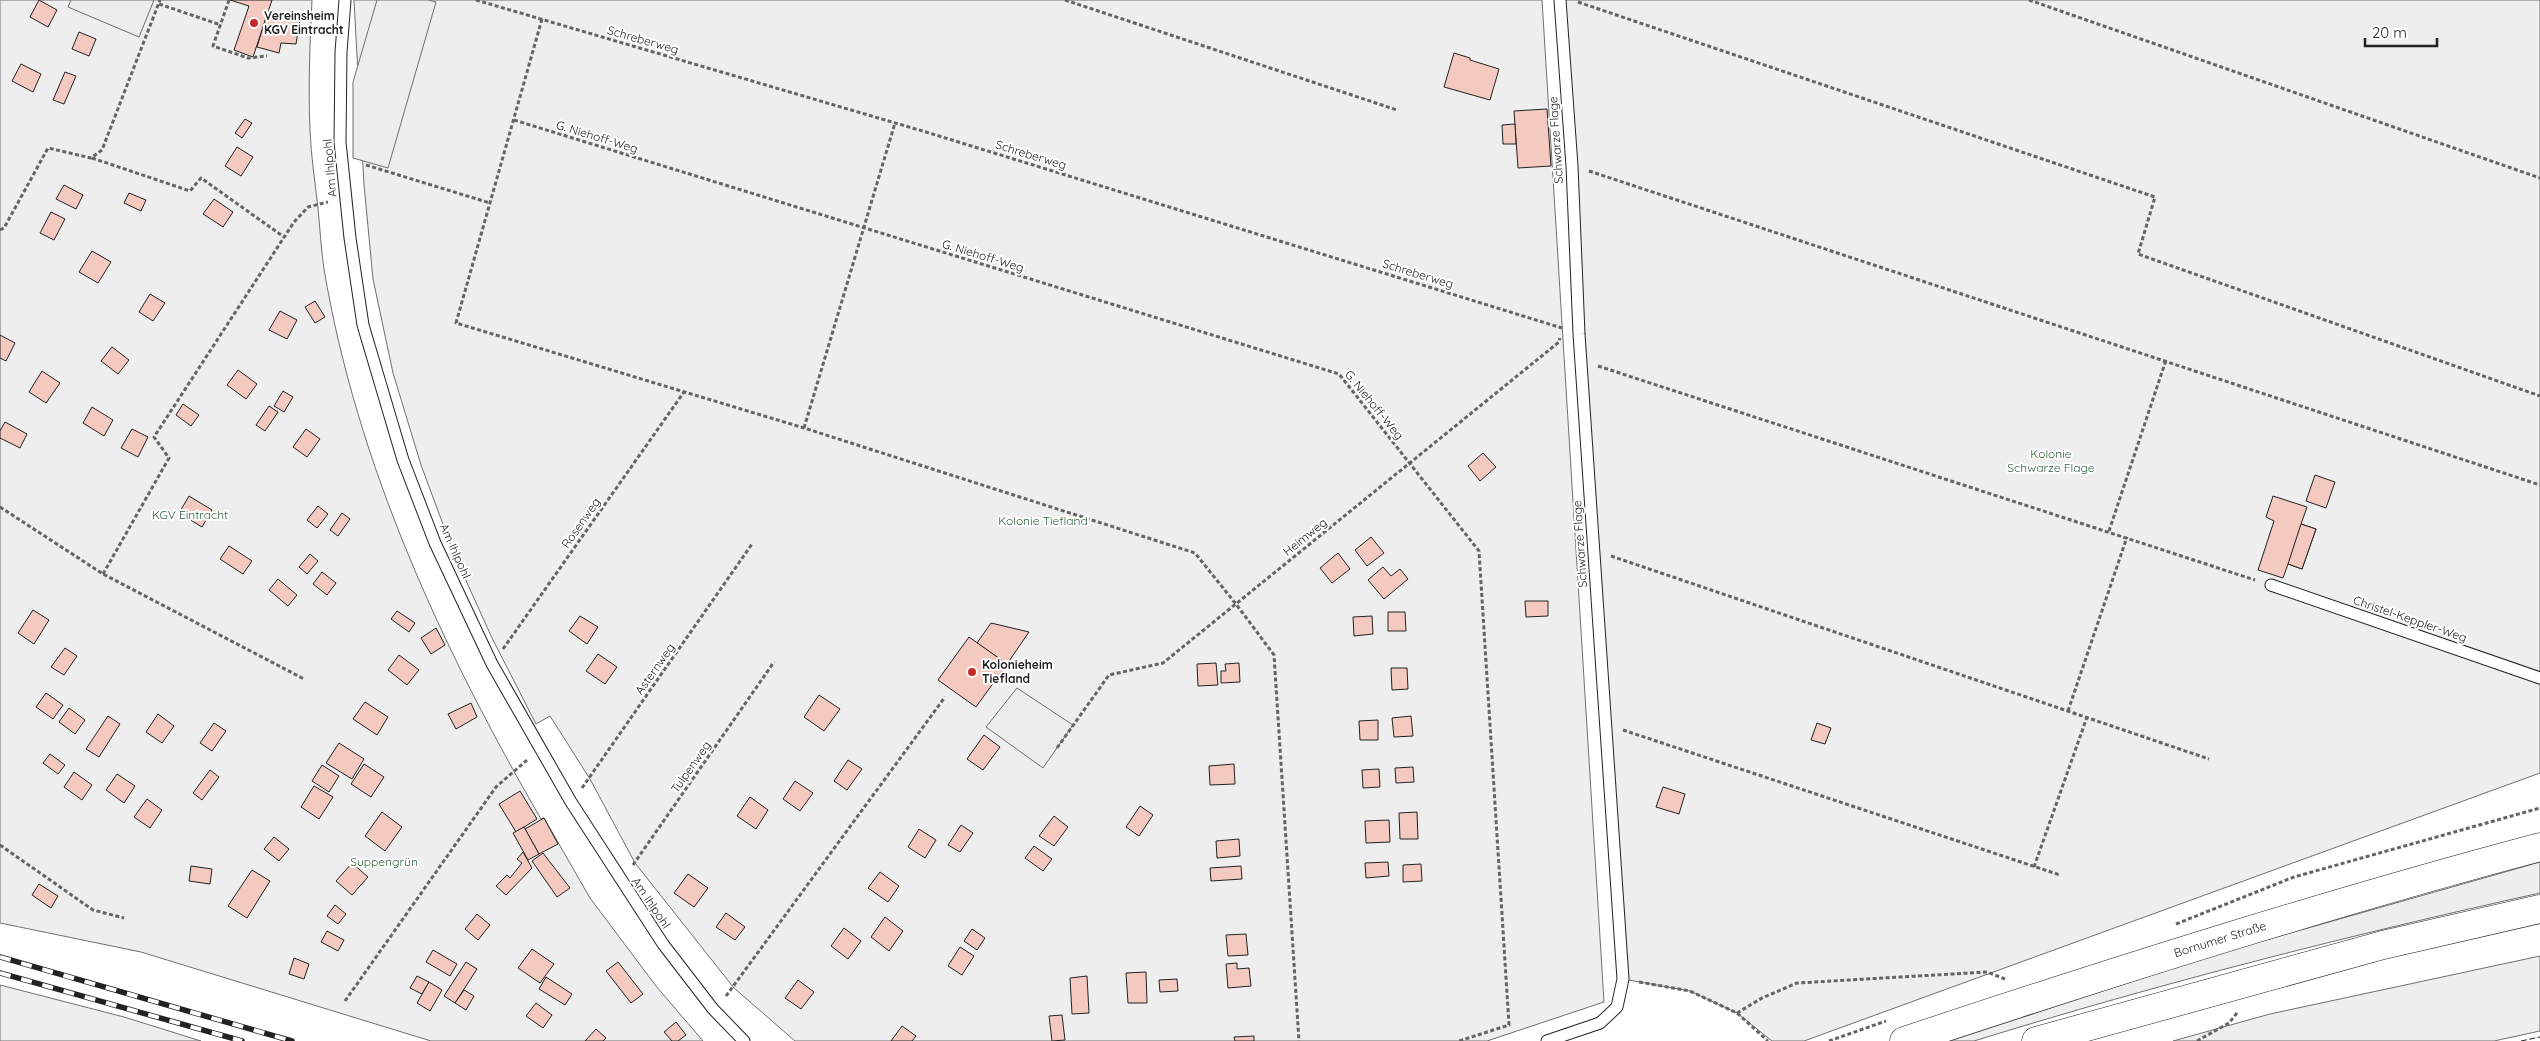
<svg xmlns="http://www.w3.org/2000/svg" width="2540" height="1041" viewBox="0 0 2540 1041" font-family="Quicksand,sans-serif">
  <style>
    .green { fill: #eee; stroke: #6f6f6f }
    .parking { fill: #ededed; stroke: #6f6f6f }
    .building { fill: #f3c9c0; stroke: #222 }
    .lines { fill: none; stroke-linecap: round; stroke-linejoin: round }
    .service-casing { stroke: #222; stroke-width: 13 }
    .secondary-casing { stroke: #222; stroke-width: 29 }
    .path { stroke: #646464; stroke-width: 3; stroke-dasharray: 4 2.5; stroke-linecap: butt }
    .service { stroke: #fff; stroke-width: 11 }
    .secondary { stroke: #fff; stroke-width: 28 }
    .rail-casing { stroke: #222; stroke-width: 5.5 }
    .rail { stroke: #fff; stroke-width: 4; stroke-dasharray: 11; stroke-linecap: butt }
    .fence { stroke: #222; stroke-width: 1; stroke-dasharray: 6 2.5; stroke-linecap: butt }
    .poi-dot { fill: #c62828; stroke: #fff; stroke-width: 2 }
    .labels { text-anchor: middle; stroke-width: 4; stroke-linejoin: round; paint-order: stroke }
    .poi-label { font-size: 12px; font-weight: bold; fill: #222; stroke: #fff; text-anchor: start }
    .street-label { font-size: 12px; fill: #222; stroke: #fff }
    .park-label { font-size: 12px; fill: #2f5e38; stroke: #fff }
  </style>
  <rect width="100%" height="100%" fill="#fff"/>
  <g class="green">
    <path d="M 0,0 L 312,0 C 310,43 308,87 310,130 C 311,156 315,182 318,208 C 320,228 321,249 324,269 C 357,465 442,648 541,819 L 544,818 L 590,898 L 656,986 L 703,1041 L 431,1041 L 141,952 L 0,923 Z"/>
    <polygon points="354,0 1542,0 1604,1002 1487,1041 795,1041 734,988 635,863 590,779 550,716 536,724 492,638 454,554 421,465 393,373 373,279 364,185"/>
    <polygon points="1560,0 2540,0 2540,773 1804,1041 1772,1041 1737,1013 1690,991 1623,979"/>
    <path d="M 2540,862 L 2540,893 C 2350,935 2161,983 1974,1041 L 1950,1041 L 2213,955 Z"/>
    <polygon points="2540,956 2540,1031 2494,1041 2173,1041 2270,1014"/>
    <polygon points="0,985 124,1017 201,1041 0,1041"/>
  </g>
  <g class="parking">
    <polygon points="71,0 154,0 139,37 68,7"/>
    <polygon points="377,0 428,0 436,2 388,168 353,158 353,82"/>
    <polygon points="1017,688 1073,725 1043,768 986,727"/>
  </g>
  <g class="building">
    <polygon points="39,0 57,10 48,27 30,17"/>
    <polygon points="230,0 272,0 253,57 234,50 249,6"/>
    <polygon points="267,14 300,19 296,44 281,43 279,53 257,47"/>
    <polygon points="79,32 96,39 89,56 72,49"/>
    <polygon points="1454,53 1470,58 1470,60 1499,69 1490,100 1444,87"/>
    <polygon points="21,64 41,74 33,92 12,81"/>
    <polygon points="65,72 76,76 64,104 53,100"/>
    <polygon points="1547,109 1551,166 1518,168 1514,111"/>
    <polygon points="245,119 252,123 242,138 235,133"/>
    <polygon points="1515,124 1516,144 1503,144 1502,125"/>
    <polygon points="237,147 253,157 241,176 225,166"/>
    <polygon points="64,185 83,195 76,209 56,199"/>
    <polygon points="129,193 146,200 141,211 124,203"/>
    <polygon points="214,199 233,212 223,227 203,214"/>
    <polygon points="51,212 65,219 54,240 40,233"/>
    <polygon points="92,251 111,262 98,283 79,272"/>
    <polygon points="150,294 165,303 153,321 139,312"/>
    <polygon points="315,301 325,317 315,323 305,307"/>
    <polygon points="280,311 297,320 287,339 269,330"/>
    <polygon points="0,335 15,343 6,361 0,358"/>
    <polygon points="112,347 129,360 118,374 101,361"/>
    <polygon points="238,370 257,384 246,399 227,385"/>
    <polygon points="42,371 60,383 46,403 29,392"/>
    <polygon points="283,391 293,397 284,412 274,406"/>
    <polygon points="183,404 199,415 191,426 176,415"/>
    <polygon points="269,406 278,412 265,431 256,425"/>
    <polygon points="92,407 113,420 104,436 83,423"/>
    <polygon points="5,422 27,434 20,448 0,438 0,431"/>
    <polygon points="132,429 148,437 138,457 121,448"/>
    <polygon points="306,429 320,439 307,457 293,447"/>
    <polygon points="1483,453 1496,467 1480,481 1468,466"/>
    <polygon points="2315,475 2335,482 2326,508 2306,501"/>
    <polygon points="189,496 212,510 202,527 179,513"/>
    <polygon points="2273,496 2307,507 2301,524 2316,529 2302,569 2288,564 2283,578 2258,570 2274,521 2266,517"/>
    <polygon points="318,506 328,514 317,528 307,520"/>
    <polygon points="342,513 350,519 338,536 330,530"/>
    <polygon points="2301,524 2316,529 2302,569 2288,564"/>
    <polygon points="1371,537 1384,553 1367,566 1355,550"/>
    <polygon points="229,546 252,561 243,574 220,559"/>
    <polygon points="1338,553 1350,569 1332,583 1320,568"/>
    <polygon points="310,554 318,561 307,574 299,567"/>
    <polygon points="1383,567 1391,576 1400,569 1408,579 1384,599 1368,580"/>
    <polygon points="322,572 336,583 327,595 313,584"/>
    <polygon points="278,579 297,595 288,606 269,590"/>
    <polygon points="1525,601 1548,601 1548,616 1526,617"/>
    <polygon points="33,610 49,620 34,644 18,633"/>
    <polygon points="397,611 415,623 409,632 391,619"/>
    <polygon points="1388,612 1405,612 1406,631 1388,631"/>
    <polygon points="580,616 598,627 587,644 569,631"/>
    <polygon points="1372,616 1373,634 1354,636 1353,617"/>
    <polygon points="991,623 1029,632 1007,664 977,643"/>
    <polygon points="436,628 445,645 431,654 421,638"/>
    <polygon points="969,637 1007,664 976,707 938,680"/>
    <polygon points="65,648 77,656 64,675 51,667"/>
    <polygon points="598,654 617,667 605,684 586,671"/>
    <polygon points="399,655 419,670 407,685 388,670"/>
    <polygon points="1216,663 1218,685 1198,686 1197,664"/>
    <polygon points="1239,663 1240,682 1221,683 1221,671 1226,671 1225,664"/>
    <polygon points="1391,668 1407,668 1408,689 1392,690"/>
    <polygon points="46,693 63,705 53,719 36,707"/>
    <polygon points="819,695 840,709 824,731 804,717"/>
    <polygon points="365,702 388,717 377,735 353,719"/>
    <polygon points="471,703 477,717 456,729 448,714"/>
    <polygon points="69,708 85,720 75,734 59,722"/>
    <polygon points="158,714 174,726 162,743 146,732"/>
    <polygon points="108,716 120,724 99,757 86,749"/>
    <polygon points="1411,716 1413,736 1394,737 1392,718"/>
    <polygon points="1378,720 1378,740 1360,740 1359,721"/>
    <polygon points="214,723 226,731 212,751 200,743"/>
    <polygon points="1817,723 1831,728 1825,744 1811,740"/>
    <polygon points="984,735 1000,747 983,770 967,759"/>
    <polygon points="339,743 364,759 352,779 326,763"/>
    <polygon points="50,754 65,765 58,774 43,763"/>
    <polygon points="848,760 862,769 847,790 834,781"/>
    <polygon points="364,764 384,777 371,797 351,784"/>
    <polygon points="1234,764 1235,784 1210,785 1209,766"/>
    <polygon points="322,765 339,776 329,792 312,781"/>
    <polygon points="1413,767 1414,782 1396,783 1395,768"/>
    <polygon points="1379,769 1380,787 1363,788 1362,770"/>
    <polygon points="210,770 219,777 202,800 193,793"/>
    <polygon points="74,772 92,785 82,800 64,787"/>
    <polygon points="117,774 135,786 124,803 106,790"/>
    <polygon points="795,781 813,793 800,811 783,799"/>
    <polygon points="314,786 333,797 319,819 301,807"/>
    <polygon points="1663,787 1685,794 1679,814 1656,807"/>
    <polygon points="520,791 537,819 516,832 499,804"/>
    <polygon points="750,797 768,810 756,829 737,816"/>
    <polygon points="147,799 162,810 150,828 134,817"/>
    <polygon points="1140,806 1153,815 1139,836 1126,827"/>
    <polygon points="382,812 402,827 385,851 365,836"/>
    <polygon points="1417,812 1418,839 1400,839 1399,813"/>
    <polygon points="1054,816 1068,827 1054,846 1039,836"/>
    <polygon points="544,818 558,844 539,854 525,829"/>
    <polygon points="1389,820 1390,842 1366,843 1365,821"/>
    <polygon points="961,825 973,833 960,852 948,845"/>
    <polygon points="524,827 539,854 528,860 513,833"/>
    <polygon points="919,829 936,840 925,858 908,847"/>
    <polygon points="274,837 289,849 279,861 264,849"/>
    <polygon points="1239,839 1240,856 1217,858 1216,841"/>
    <polygon points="1034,846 1052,859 1043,871 1025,858"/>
    <polygon points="523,852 532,868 506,895 496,886 507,875 510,878 522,863 517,859"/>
    <polygon points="543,853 570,888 557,897 532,861"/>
    <polygon points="1388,862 1389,876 1366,878 1365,863"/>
    <polygon points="352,863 368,877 352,895 336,881"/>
    <polygon points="1421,864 1422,881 1403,882 1403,865"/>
    <polygon points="191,866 212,869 210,884 189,881"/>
    <polygon points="1241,866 1242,879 1211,881 1210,868"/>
    <polygon points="252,870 270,881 247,918 228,906"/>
    <polygon points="880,872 899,886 888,902 868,888"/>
    <polygon points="688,874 708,888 694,907 674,893"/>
    <polygon points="39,884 58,896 51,908 32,895"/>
    <polygon points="335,905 346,914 338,924 327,916"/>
    <polygon points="726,913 745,927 735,940 716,927"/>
    <polygon points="477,914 490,925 478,940 465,929"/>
    <polygon points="885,917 903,931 889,951 871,937"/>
    <polygon points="844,928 861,941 848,959 831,946"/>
    <polygon points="972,929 985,938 977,950 964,941"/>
    <polygon points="327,931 344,940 338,951 321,942"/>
    <polygon points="1246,934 1248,955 1228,956 1226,935"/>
    <polygon points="960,947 974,956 962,975 948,966"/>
    <polygon points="532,949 554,964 540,983 518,968"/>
    <polygon points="433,950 457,964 450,976 426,962"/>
    <polygon points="294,958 309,964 304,979 289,974"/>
    <polygon points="466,962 477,969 455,1003 444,996"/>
    <polygon points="618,962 643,994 631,1003 606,971"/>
    <polygon points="1237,963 1237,969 1249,968 1251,986 1228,988 1226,964"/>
    <polygon points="1146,972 1147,1003 1128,1003 1126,973"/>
    <polygon points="417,976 429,982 422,994 410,988"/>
    <polygon points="1087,976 1089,1013 1072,1014 1070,978"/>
    <polygon points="546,977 572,994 565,1005 539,989"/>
    <polygon points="1177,979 1178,991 1160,992 1159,980"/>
    <polygon points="798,980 814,992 801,1009 785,998"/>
    <polygon points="429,982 442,990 430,1011 417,1003"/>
    <polygon points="464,990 474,996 466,1010 455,1003"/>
    <polygon points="536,1003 552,1015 543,1028 526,1016"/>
    <polygon points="1062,1015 1065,1040 1052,1041 1049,1016"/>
    <polygon points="676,1022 686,1035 678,1041 672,1041 664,1032"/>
    <polygon points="902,1026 916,1036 912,1041 891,1041"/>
    <polygon points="596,1029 606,1038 603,1041 585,1041"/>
    <polygon points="1254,1036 1254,1041 1235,1041 1234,1037"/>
  </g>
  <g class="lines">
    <defs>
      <g id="service">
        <polyline points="345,0 341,52 340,142 350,238 363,325 403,460 435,543 492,664 571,802 663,944 713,1009 744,1041"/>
        <polyline points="2271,585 2540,678"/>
        <polyline points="1547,1041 1600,1023 1617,1007 1623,979 1579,334 1572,166 1560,0"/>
      </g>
      <g id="secondary">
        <path id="s1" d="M 1904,1041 C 2115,971 2326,904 2540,847"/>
        <polyline points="2036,1041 2383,945 2540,909"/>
      </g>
    </defs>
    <use href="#service" class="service-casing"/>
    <use href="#secondary" class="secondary-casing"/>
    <g class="path">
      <polyline points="229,0 213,46 248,58 267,56"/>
      <polyline points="476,0 926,132 1562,328"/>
      <polyline points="1065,0 1397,110"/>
      <polyline points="2029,0 2540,178"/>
      <polyline points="1578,2 2155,197 2138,254 2540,396"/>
      <polyline points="159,4 221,25"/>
      <polyline points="542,19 456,323 804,428 1195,553 1236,604 1274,655 1299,1041"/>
      <polyline points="514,120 1339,374 1479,551 1509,1025 1459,1041"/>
      <polyline points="92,158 190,191 201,178 284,237"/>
      <polyline points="366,165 490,203"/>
      <polyline points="1589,171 2540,485"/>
      <polyline points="0,230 4,228 48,148 91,158 102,150 160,0"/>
      <polyline points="1598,366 2255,580"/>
      <polyline points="804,428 895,123"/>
      <polyline points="0,507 103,574 304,679"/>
      <polyline points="2109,531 2166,360"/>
      <polyline points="1611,556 2209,759"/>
      <polyline points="103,574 169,458 154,437 294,222 308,207 328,202"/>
      <polyline points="503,649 684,392"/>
      <polyline points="2068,711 2127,537"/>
      <polyline points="1623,730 2060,875"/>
      <polyline points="1057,748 1109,675 1163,663 1559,342 1560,338"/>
      <polyline points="582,788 752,544"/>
      <polyline points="0,845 93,910 124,918"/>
      <polyline points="633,865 774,662"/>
      <polyline points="2034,867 2087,717"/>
      <polyline points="2176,924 2294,877 2540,808"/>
      <polyline points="1639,982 1690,991 1737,1013 1768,1041"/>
      <polyline points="726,996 945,697"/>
      <polyline points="345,1001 496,787 527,760"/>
      <polyline points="1737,1013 1762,998 1797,983 1987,972 2005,979"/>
      <polyline points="1829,1041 1886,1021"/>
      <polyline points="2197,1041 2229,1023 2237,1013"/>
    </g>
    <use href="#service" class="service"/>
    <use href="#secondary" class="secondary"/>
    <defs>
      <g id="rail">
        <polyline points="0,957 292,1041"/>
        <polyline points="0,973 242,1041"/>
      </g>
    </defs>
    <use href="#rail" class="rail-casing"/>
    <use href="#rail" class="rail"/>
    <polyline class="fence" points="2521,1041 2540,1037"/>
  </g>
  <g class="poi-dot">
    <circle cx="254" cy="23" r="5"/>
    <circle cx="972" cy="672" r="5"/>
  </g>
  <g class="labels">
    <g class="poi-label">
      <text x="264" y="20">Vereinsheim<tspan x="264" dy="14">KGV Eintracht</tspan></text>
      <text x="982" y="669">Kolonieheim<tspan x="982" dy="14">Tiefland</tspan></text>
    </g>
    <g class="street-label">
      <text transform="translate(643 40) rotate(16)" y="4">Schreberweg</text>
      <text transform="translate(597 137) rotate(17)" y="4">G. Niehoff-Weg</text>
      <text transform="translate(1556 140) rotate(-94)" y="4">Schwarze Flage</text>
      <text transform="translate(1031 155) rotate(17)" y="4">Schreberweg</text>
      <text transform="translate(330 168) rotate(-95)" y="4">Am Ihlpohl</text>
      <text transform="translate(983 256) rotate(17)" y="4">G. Niehoff-Weg</text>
      <text transform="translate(1418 274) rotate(17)" y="4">Schreberweg</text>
      <text transform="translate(1374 405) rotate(51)" y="4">G. Niehoff-Weg</text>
      <text transform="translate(581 523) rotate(-55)" y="4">Rosenweg</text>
      <text transform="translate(1305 537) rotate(-39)" y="4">Heimweg</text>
      <text transform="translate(1580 544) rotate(-94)" y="4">Schwarze Flage</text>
      <text transform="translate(455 551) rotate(66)" y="4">Am Ihlpohl</text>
      <text transform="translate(2410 619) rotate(19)" y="4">Christel-Keppler-Weg</text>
      <text transform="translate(655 669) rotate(-55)" y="4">Asternweg</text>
      <text transform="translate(691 767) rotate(-55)" y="4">Tulpenweg</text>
      <text transform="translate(651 903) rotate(56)" y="4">Am Ihlpohl</text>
      <text dy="4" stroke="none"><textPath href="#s1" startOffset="332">Bornumer Straße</textPath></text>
    </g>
    <g class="park-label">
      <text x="2051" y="458">Kolonie<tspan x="2051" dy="14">Schwarze Flage</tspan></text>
      <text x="190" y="519">KGV Eintracht</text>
      <text x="1043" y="525">Kolonie Tiefland</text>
      <text x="384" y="866">Suppengrün</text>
    </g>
  </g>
  <path d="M2365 38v8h72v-8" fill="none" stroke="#222222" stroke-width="2.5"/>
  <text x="2372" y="38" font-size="15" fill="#222222" stroke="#ffffff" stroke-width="4" paint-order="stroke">20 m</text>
</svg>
